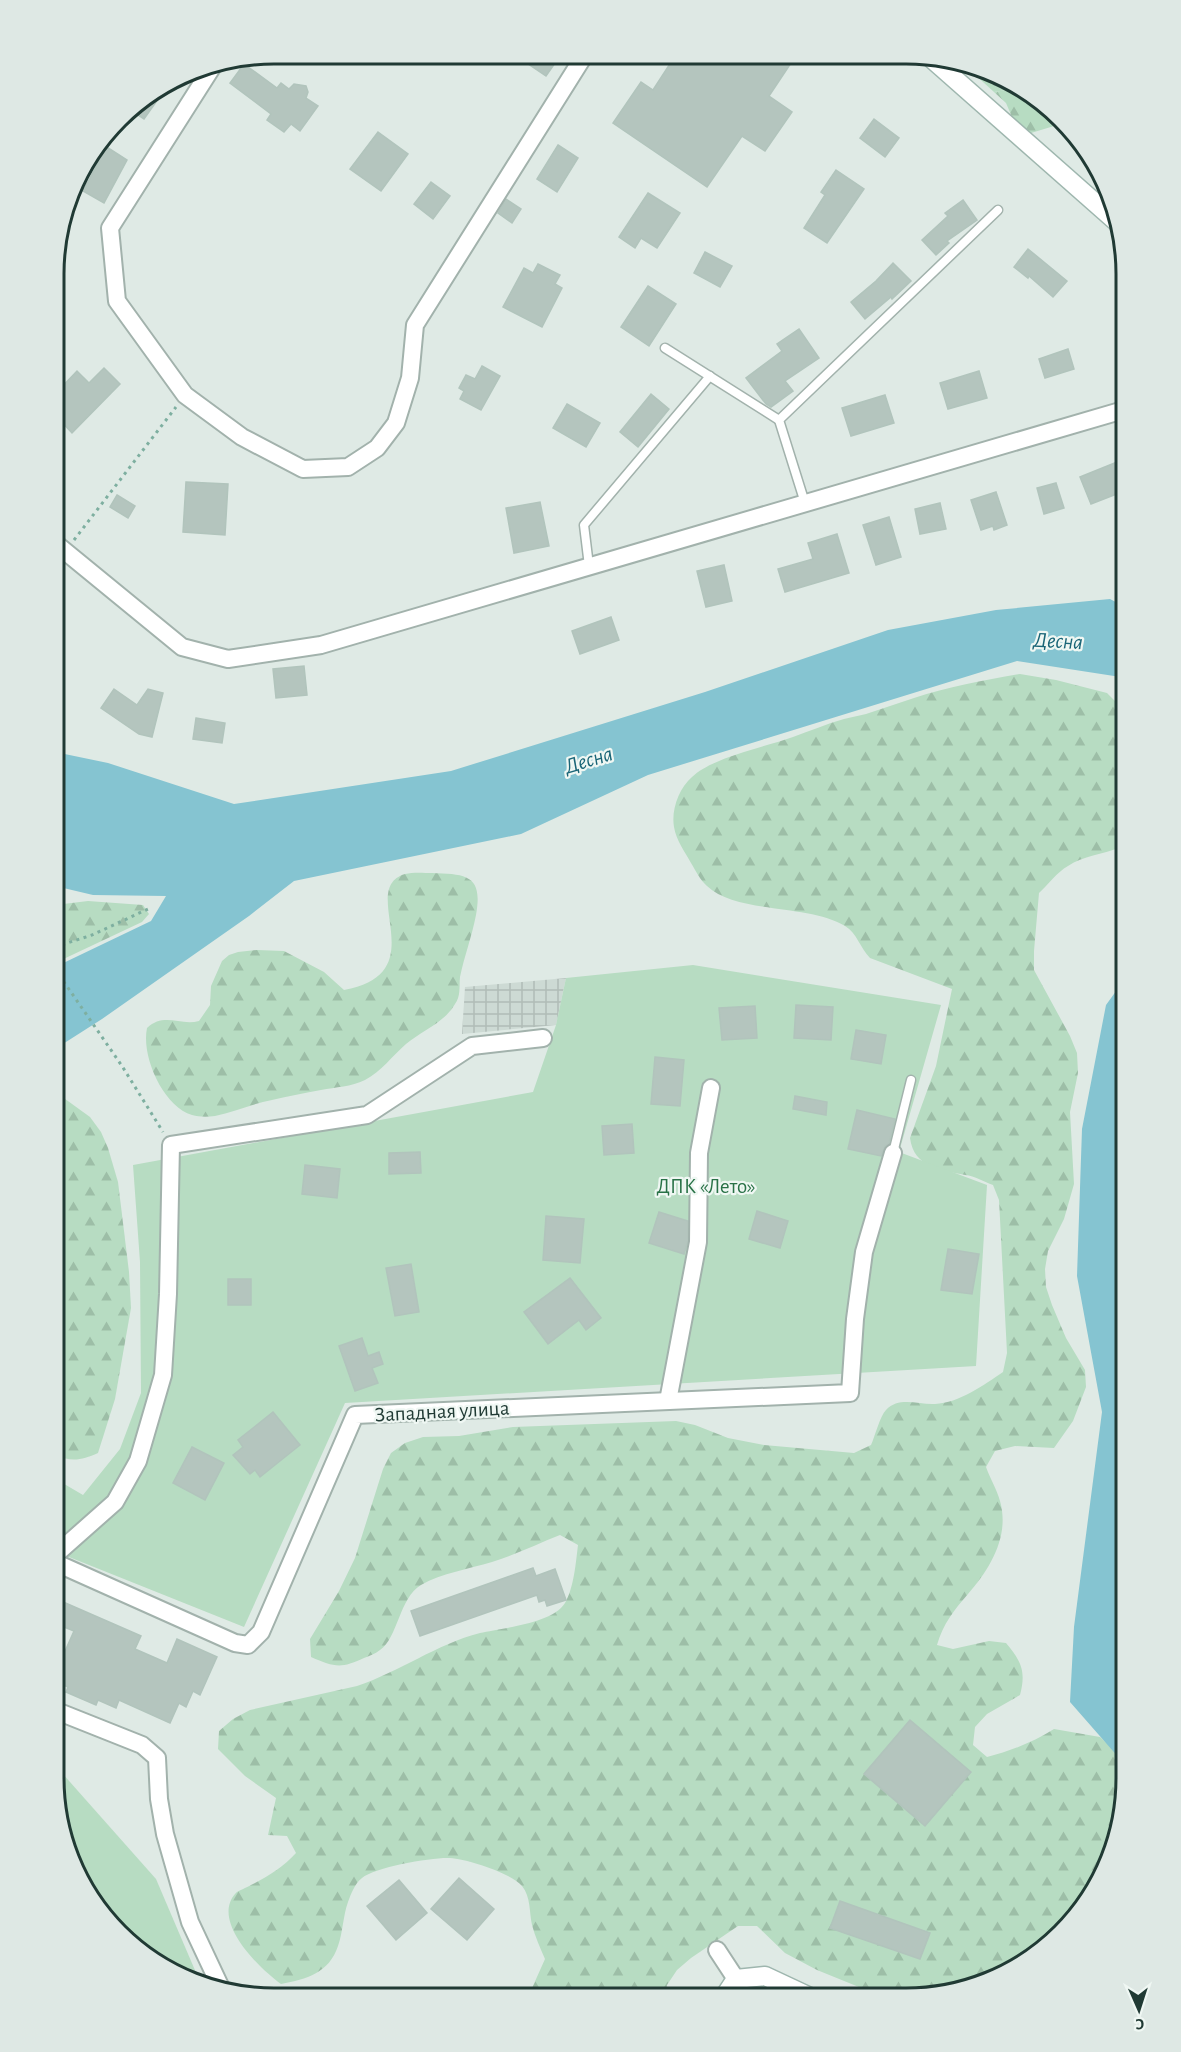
<svg xmlns="http://www.w3.org/2000/svg" width="1181" height="2052" viewBox="0 0 1181 2052" font-family="'Alegreya Sans',sans-serif">
  <style>
    .industrial { fill: url(#industrial-grid) }
    .grass { fill: url(#grass-tufts) }
    .forest { fill: url(#forest-firs) }
    .garden { fill: #b7dcc2 }
    .water { fill: #85c4d1 }
    .building { fill: #b4c5be; stroke: #b1c4bc; stroke-width: 1.5 }
    .lines { fill: none; stroke-linecap: round; stroke-linejoin: round }
    .lane-casing { stroke: #a2b2ac; stroke-width: 11 }
    .street-casing { stroke: #a2b2ac; stroke-width: 20 }
    .secondary-casing { stroke: #9eb6ae; stroke-width: 21 }
    .path { stroke: #7eafa0; stroke-width: 3; stroke-dasharray: 3 4.5; stroke-linecap: butt }
    .lane { stroke: #fff; stroke-width: 8 }
    .street { stroke: #fff; stroke-width: 16 }
    .secondary { stroke: #fff; stroke-width: 18 }
    .labels { text-anchor: middle; stroke-width: 4.5; stroke-linejoin: round; paint-order: stroke }
    .park-label { font-size: 21px; fill: #297247; stroke: #eff7f3 }
    .street-label { font-size: 21px; fill: #203a34; stroke: #eff7f3 }
    .water-label { font-size: 22px; font-style: italic; fill: #196577; stroke: #eff7f3 }
    .rim { fill: none; stroke: #203a34; stroke-width: 3 }
  </style>
  <defs>
    <pattern id="industrial-grid" width="8" height="8" patternUnits="userSpaceOnUse" patternTransform="scale(1.5)"><rect width="8" height="8" fill="#cddad4"/><path d="M0 4h8M4 0v8" fill="none" stroke="#b0bcb7"/></pattern>
    <pattern id="grass-tufts" width="24" height="20" patternUnits="userSpaceOnUse" patternTransform="scale(1.5)"><rect width="24" height="20" fill="#b7dcc2"/><path d="M3 7l-1-3M5 7V3M7 7l1-3M15 17l-1-3M17 17v-4M19 17l1-3" fill="none" stroke="#9dbea7"/></pattern>
    <pattern id="forest-firs" width="22" height="20" patternUnits="userSpaceOnUse" patternTransform="scale(1.5)"><rect width="22" height="20" fill="#b7dcc2"/><path d="M5 1l3.5 6h-7zM16 11l3.5 6h-7z" fill="#9dbea7"/></pattern>
  </defs>
  <rect width="100%" height="100%" fill="#dfeae5"/>
  <polygon class="industrial" points="566,978 556,1025 462,1034 465,987"/>
  <polygon class="grass" points="961,62 1003,77 1020,88 994,92"/>
  <g class="forest">
    <polygon points="1020,88 1051,109 1064,123 1031,133 1015,124 1006,103 994,92"/>
    <path d="M 1020,674 L 1056,680 L 1107,693 L 1120,706 L 1123,724 L 1127,728 L 1127,854 L 1119,848 C 1103,854 1083,856 1068,866 C 1057,872 1048,885 1039,893 L 1034,951 L 1034,970 L 1070,1036 L 1077,1053 L 1078,1073 L 1070,1112 L 1074,1184 L 1064,1219 L 1048,1251 L 1045,1269 L 1046,1287 L 1052,1305 L 1066,1338 L 1085,1370 L 1086,1387 L 1073,1421 L 1054,1448 L 1015,1446 L 995,1451 L 986,1467 C 990,1478 997,1490 1000,1501 C 1010,1536 990,1569 968,1594 C 954,1610 943,1624 937,1645 L 953,1649 L 989,1641 L 1006,1643 C 1022,1662 1026,1672 1020,1695 L 987,1714 L 975,1727 L 973,1745 L 987,1757 C 1011,1751 1033,1742 1054,1729 L 1100,1737 L 1113,1749 L 1127,1777 L 1126,1792 L 1110,1861 L 1082,1911 L 1040,1953 L 977,1986 L 906,1998 L 886,1998 L 817,1970 L 785,1953 L 757,1926 L 738,1926 L 691,1958 L 677,1970 L 667,1985 L 665,1997 L 528,1997 L 545,1959 C 540,1948 535,1936 532,1925 C 529,1912 531,1897 522,1886 C 511,1873 467,1859 450,1858 C 433,1857 375,1867 362,1878 C 355,1883 351,1894 348,1902 C 343,1916 343,1932 338,1946 C 329,1973 307,1979 281,1984 C 260,1969 211,1922 235,1894 C 238,1890 247,1888 251,1885 C 269,1876 283,1867 296,1853 L 287,1836 L 268,1835 L 276,1798 L 245,1776 L 218,1749 L 219,1731 L 233,1719 L 250,1710 L 357,1686 C 399,1672 437,1644 480,1633 C 501,1628 552,1624 565,1603 C 574,1588 576,1561 578,1545 L 560,1535 C 537,1544 515,1555 492,1562 C 469,1569 442,1573 421,1585 C 399,1598 398,1638 380,1650 C 375,1654 369,1656 364,1658 C 341,1669 334,1667 311,1657 L 310,1639 L 339,1591 L 355,1558 L 383,1469 L 391,1453 L 405,1443 L 423,1437 L 459,1436 L 513,1427 L 676,1421 L 695,1425 L 728,1438 L 764,1445 L 854,1453 L 871,1445 C 875,1436 880,1416 886,1410 C 899,1396 919,1405 935,1404 C 959,1403 984,1385 1003,1372 L 1007,1353 L 999,1200 L 993,1185 C 984,1182 975,1176 965,1175 C 941,1170 914,1168 910,1138 L 936,1066 L 952,989 L 870,958 C 860,948 857,933 845,926 C 809,904 736,914 707,886 C 700,880 696,871 691,863 C 685,852 676,840 674,827 C 671,810 679,788 692,777 C 713,757 765,747 793,737 C 810,731 826,724 844,719 C 851,717 859,716 866,714 C 882,709 898,703 914,698 C 948,687 985,680 1020,674 Z"/>
    <path d="M 432,873 C 468,874 483,876 476,915 C 472,936 464,957 460,977 C 459,987 461,996 455,1004 C 444,1023 423,1030 406,1044 C 393,1055 381,1072 365,1080 C 351,1087 336,1087 321,1090 C 305,1093 288,1096 272,1100 C 252,1104 234,1112 215,1116 C 207,1117 199,1117 192,1115 C 163,1106 141,1056 147,1028 C 164,1012 180,1026 199,1021 L 210,1005 L 211,986 L 222,961 L 229,955 L 238,952 L 257,950 L 284,951 L 324,972 L 344,990 C 437,973 356,889 405,874 C 413,872 424,873 432,873 Z"/>
    <polygon points="88,901 143,905 149,914 142,922 55,963 55,905"/>
    <path d="M 61,1096 L 90,1117 L 101,1132 L 108,1148 L 118,1182 L 129,1272 L 131,1308 L 115,1399 L 98,1453 C 82,1460 71,1463 54,1454 L 55,1097 Z"/>
  </g>
  <g class="garden">
    <polygon points="693,965 941,1005 899,1152 987,1185 976,1366 345,1403 244,1627 54,1551 54,1478 83,1495 120,1449 141,1393 140,1262 133,1165 533,1092 556,1025 566,978"/>
    <polygon points="54,1764 156,1879 200,1982 178,1975 130,1943 91,1900 66,1848 54,1777"/>
  </g>
  <g class="water">
    <polygon points="1110,599 1127,608 1127,678 1017,661 648,775 521,834 294,881 249,916 102,1019 55,1049 55,967 151,921 166,896 93,895 55,886 55,752 108,763 234,804 451,771 705,692 888,630 996,610"/>
    <polygon points="1127,976 1127,1767 1070,1702 1074,1627 1102,1412 1077,1276 1082,1129 1106,1005"/>
  </g>
  <g class="building">
    <polygon points="515,55 560,56 546,76"/>
    <polygon points="675,56 698,57 707,63 711,57 795,57 769,96 792,112 765,151 742,136 707,187 613,123 641,82 653,90"/>
    <polygon points="244,64 277,88 281,83 289,89 294,84 306,86 308,92 306,98 318,106 300,131 291,124 284,132 267,120 271,114 230,83"/>
    <polygon points="168,85 144,119 129,109"/>
    <polygon points="874,119 899,138 885,157 860,138"/>
    <polygon points="378,132 408,154 381,191 350,169"/>
    <polygon points="102,144 127,160 104,203 83,191 98,163 91,159"/>
    <polygon points="558,145 578,158 557,192 537,179"/>
    <polygon points="836,170 864,189 827,243 804,228 825,195 821,192"/>
    <polygon points="431,182 450,196 433,219 414,204"/>
    <polygon points="648,193 680,213 657,248 641,238 635,248 619,237"/>
    <polygon points="506,199 521,209 512,223 498,213"/>
    <polygon points="963,200 977,220 947,241 949,243 936,255 922,240 948,216 945,213"/>
    <polygon points="1028,249 1067,281 1053,297 1029,276 1028,278 1014,267"/>
    <polygon points="705,252 732,266 720,287 694,273"/>
    <polygon points="893,263 911,281 892,299 891,297 865,319 851,302 876,281"/>
    <polygon points="538,264 560,275 555,284 562,288 542,327 503,307 524,268 533,273"/>
    <polygon points="648,286 676,304 649,346 621,327"/>
    <polygon points="799,329 819,358 785,381 793,391 771,407 766,404 746,378 782,351 777,344"/>
    <polygon points="1068,349 1074,369 1045,378 1039,359"/>
    <polygon points="482,366 500,376 481,410 460,399 464,391 459,388 466,375 475,379"/>
    <polygon points="104,368 120,384 72,433 56,416 56,393 77,371 89,383"/>
    <polygon points="979,371 987,398 948,409 940,383"/>
    <polygon points="651,394 669,409 638,447 620,432"/>
    <polygon points="885,395 894,423 851,436 842,408"/>
    <polygon points="567,404 600,423 586,447 553,428"/>
    <polygon points="1122,460 1127,474 1127,490 1091,504 1080,477"/>
    <polygon points="186,482 228,484 225,535 183,532"/>
    <polygon points="1056,483 1064,508 1044,514 1037,488"/>
    <polygon points="996,492 1007,525 994,530 993,526 981,530 971,500"/>
    <polygon points="117,495 135,506 128,518 110,507"/>
    <polygon points="540,502 549,546 514,553 506,508"/>
    <polygon points="940,503 946,529 920,534 915,509"/>
    <polygon points="889,517 901,557 876,565 863,525"/>
    <polygon points="837,534 849,573 785,592 778,569 813,559 808,543"/>
    <polygon points="724,565 732,601 706,607 697,571"/>
    <polygon points="611,617 619,640 580,654 572,631"/>
    <polygon points="304,666 307,695 276,698 273,669"/>
    <polygon points="114,689 137,705 148,689 163,693 152,737 139,734 101,708"/>
    <polygon points="196,718 225,723 222,743 193,739"/>
    <polygon points="796,1005 833,1007 831,1040 794,1038"/>
    <polygon points="755,1006 757,1038 722,1040 719,1008"/>
    <polygon points="856,1030 886,1035 881,1064 851,1059"/>
    <polygon points="655,1057 684,1060 680,1106 651,1104"/>
    <polygon points="795,1096 827,1102 826,1115 793,1109"/>
    <polygon points="857,1110 895,1119 889,1144 885,1146 881,1156 848,1149"/>
    <polygon points="632,1124 634,1153 604,1155 602,1126"/>
    <polygon points="420,1152 421,1173 389,1174 389,1153"/>
    <polygon points="305,1165 340,1169 337,1198 302,1194"/>
    <polygon points="757,1211 788,1221 780,1248 749,1239"/>
    <polygon points="659,1212 688,1221 688,1241 684,1254 649,1243"/>
    <polygon points="546,1216 584,1219 580,1263 543,1260"/>
    <polygon points="948,1249 979,1254 972,1294 941,1290"/>
    <polygon points="411,1264 419,1312 395,1316 386,1268"/>
    <polygon points="570,1278 601,1318 586,1330 579,1320 548,1344 524,1312"/>
    <rect x="228" y="1279" width="23" height="26"/>
    <polygon points="362,1338 368,1356 379,1352 383,1364 372,1368 378,1383 355,1391 339,1346"/>
    <polygon points="273,1412 300,1445 260,1477 255,1470 250,1474 233,1455 243,1447 238,1440"/>
    <polygon points="192,1447 224,1463 205,1500 173,1483"/>
    <polygon points="533,1568 536,1576 555,1569 566,1600 547,1606 545,1600 539,1602 537,1595 420,1636 411,1611"/>
    <polygon points="54,1598 141,1636 135,1649 167,1663 177,1639 217,1657 200,1695 193,1691 186,1707 179,1703 170,1723 119,1700 116,1708 98,1700 96,1705 66,1692 68,1687 54,1681 54,1676 74,1631 54,1623"/>
    <polygon points="910,1720 971,1772 925,1826 864,1774"/>
    <polygon points="459,1878 494,1909 467,1940 431,1909"/>
    <polygon points="399,1880 427,1913 396,1940 367,1906"/>
    <polygon points="840,1901 930,1933 920,1959 830,1928"/>
  </g>
  <g class="lines">
    <defs>
      <g id="lane">
        <polyline points="665,348 779,420"/>
        <polyline points="805,503 779,420 998,210"/>
        <polyline points="589,566 584,525 710,376"/>
        <polyline points="893,1153 911,1080"/>
      </g>
      <g id="street">
        <polyline points="213,66 110,228 117,301 185,395 242,437 303,469 348,467 377,448 396,423 410,378 415,325 584,56"/>
        <polyline points="55,543 182,647 228,659 321,645 1127,409"/>
        <polyline points="668,1401 698,1242 699,1153 711,1088"/>
        <polyline points="54,1556 115,1502 138,1461 163,1375 168,1294 171,1145 367,1115 472,1046 543,1038"/>
        <polyline points="54,1562 235,1643 248,1645 261,1632 355,1415 850,1393 855,1319 864,1252 893,1153"/>
        <polyline points="54,1710 142,1745 157,1758 159,1799 165,1834 190,1922 221,1988"/>
        <polyline points="717,1950 736,1979"/>
      </g>
      <g id="secondary">
        <polyline points="931,58 1118,223"/>
        <polyline points="724,1997 736,1979 765,1976 812,1998"/>
      </g>
    </defs>
    <use href="#lane" class="lane-casing"/>
    <use href="#street" class="street-casing"/>
    <use href="#secondary" class="secondary-casing"/>
    <g class="path">
      <polyline points="74,540 176,407"/>
      <polyline points="55,947 92,935 148,909"/>
      <polyline points="55,969 122,1066 163,1132"/>
    </g>
    <use href="#lane" class="lane"/>
    <use href="#street" class="street"/>
    <use href="#secondary" class="secondary"/>
  </g>
  <g class="labels">
    <g class="park-label">
      <text x="706" y="1193">ДПК «Лето»</text>
    </g>
    <g class="street-label">
      <text transform="translate(442 1411) rotate(-3)" y="7">Западная улица</text>
    </g>
    <g class="water-label">
      <text transform="translate(1058 640) rotate(3)" y="8">Десна</text>
      <text transform="translate(588 759) rotate(-17)" y="8">Десна</text>
    </g>
  </g>
  <path d="M0 0H1181V2052H0ZM274 64H906A210 210 0 0 1 1116 274V1778A210 210 0 0 1 906 1988H274A210 210 0 0 1 64 1778V274A210 210 0 0 1 274 64Z" fill="#dee8e4" fill-rule="evenodd"/>
  <path class="rim" d="M274 64H906A210 210 0 0 1 1116 274V1778A210 210 0 0 1 906 1988H274A210 210 0 0 1 64 1778V274A210 210 0 0 1 274 64Z"/>
  <g transform="translate(1139 2010) rotate(177)" stroke="#eff7f3" stroke-width="4.5" paint-order="stroke">
  <path d="M0-4.5L10 22L0 15L-10 22Z" fill="#203a34"/>
  <text y="-9" font-size="16" font-weight="bold" text-anchor="middle" fill="#203a34">С</text>
  </g>
</svg>
